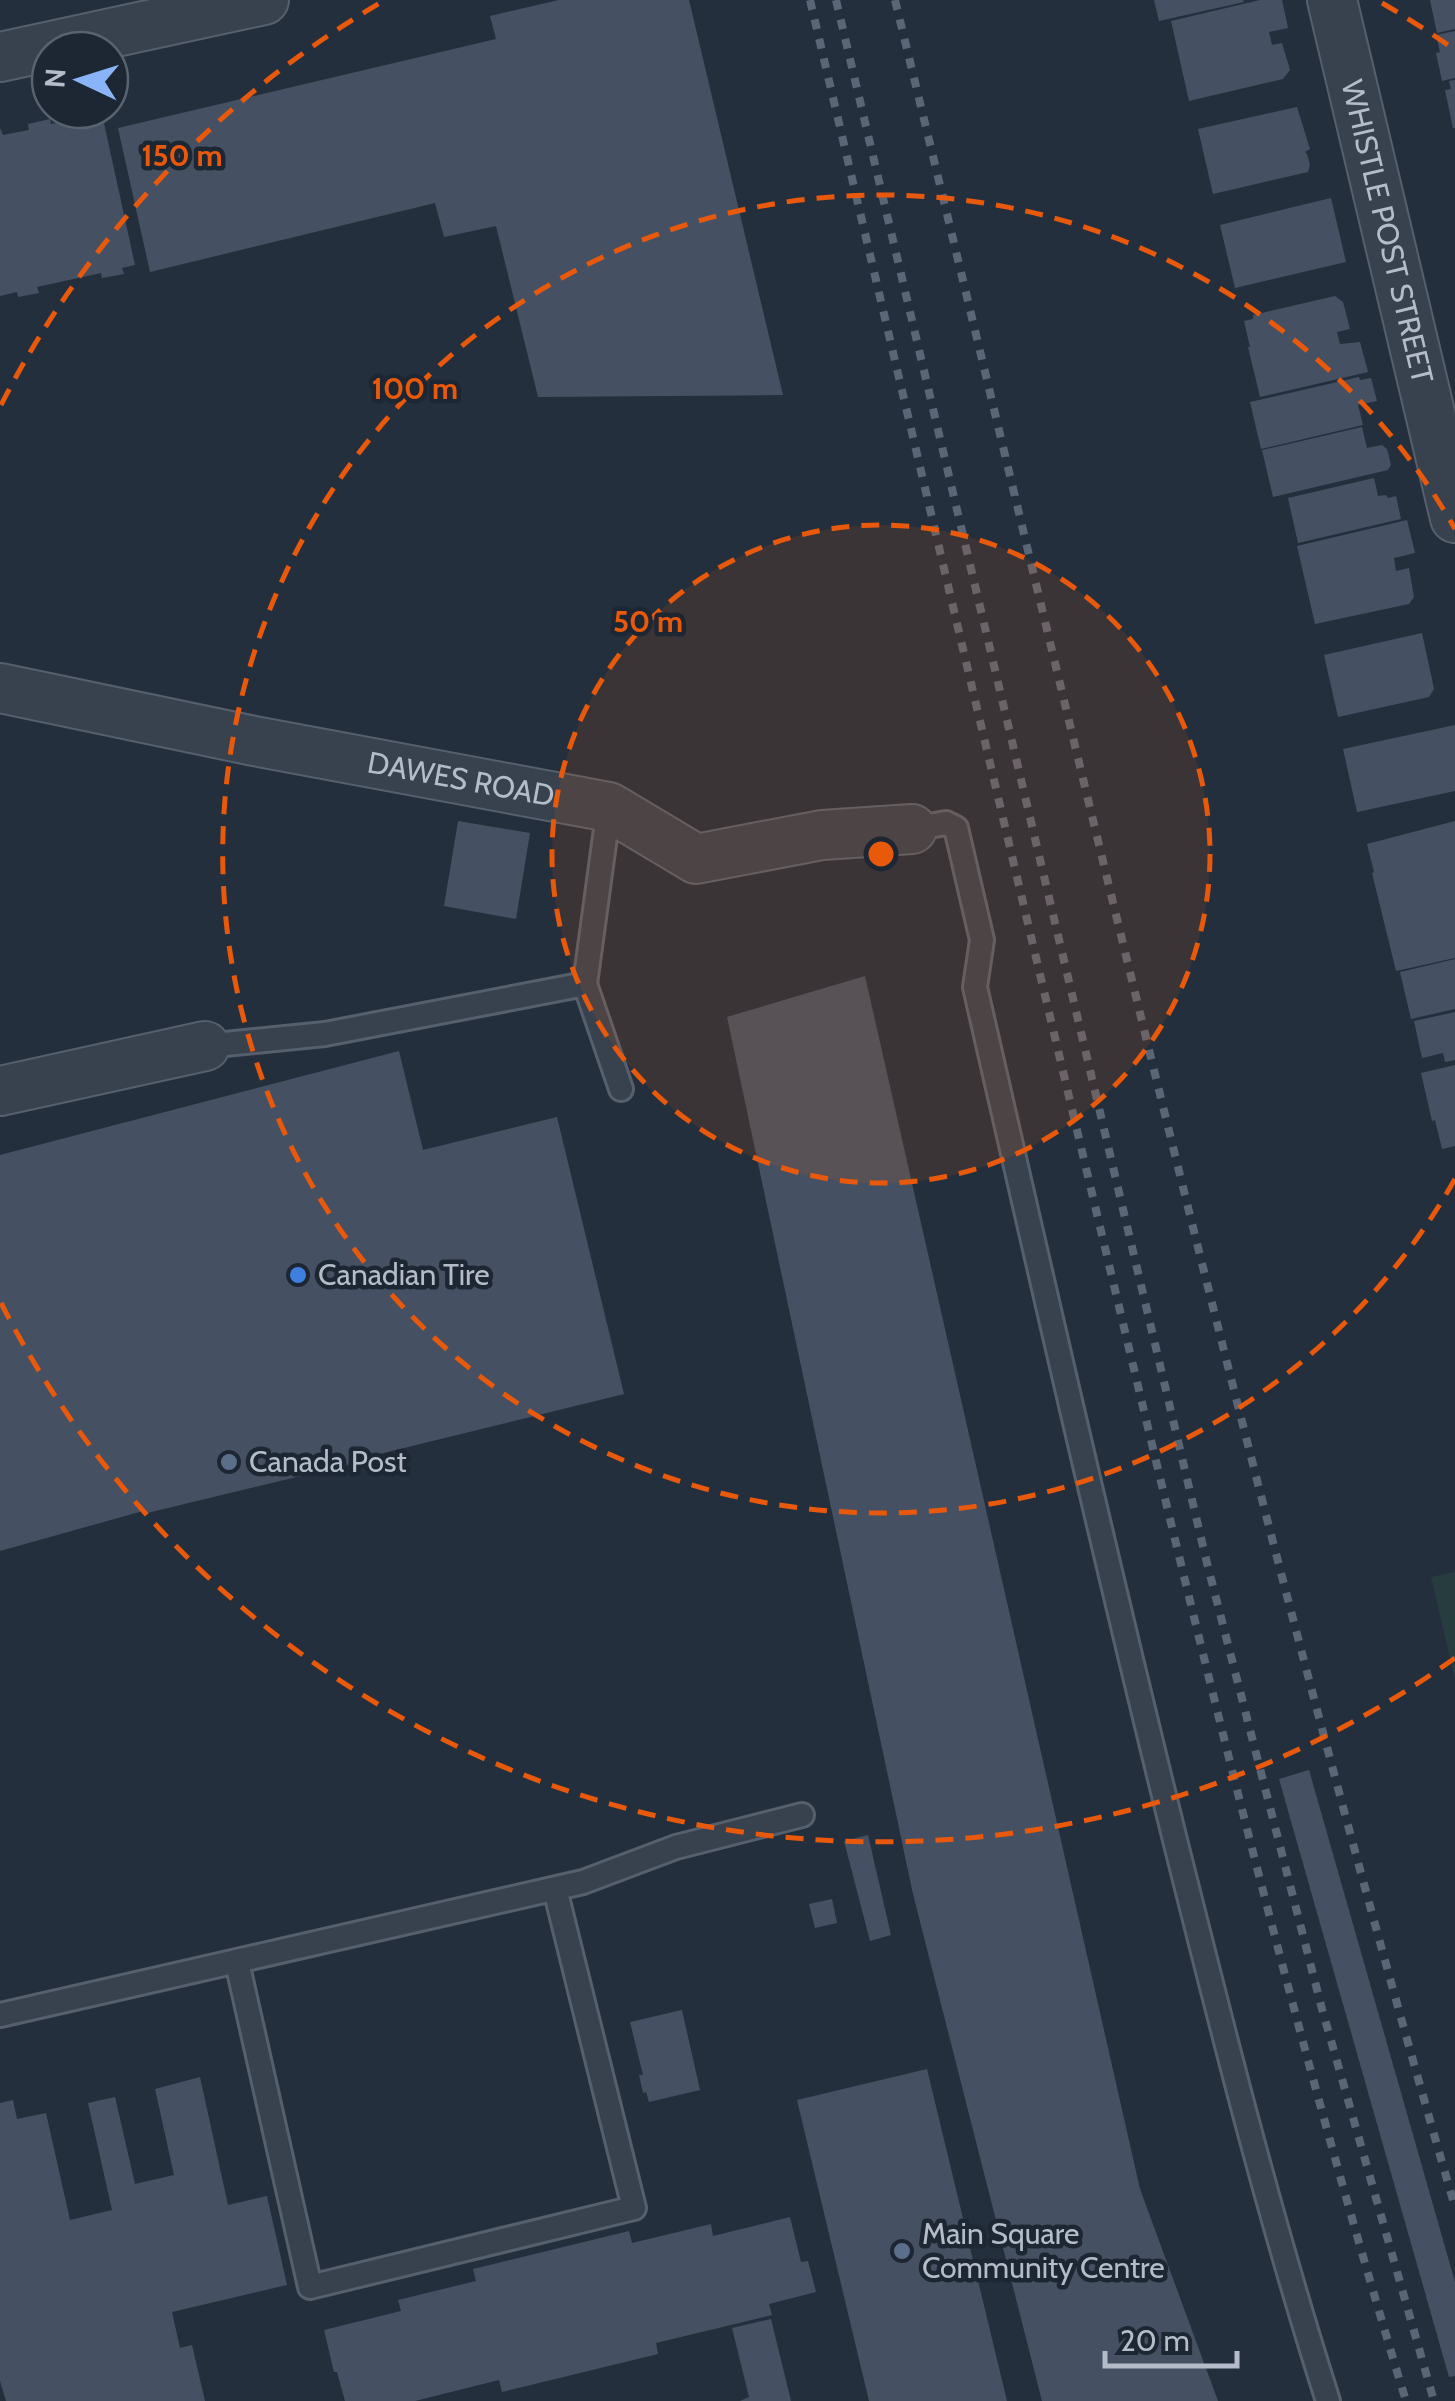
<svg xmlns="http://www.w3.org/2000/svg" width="1455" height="2401" viewBox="0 0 1455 2401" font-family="Cabin,sans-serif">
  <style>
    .green { fill: #263c3f }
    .building { fill: #455162 }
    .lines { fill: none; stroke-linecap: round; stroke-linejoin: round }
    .service-casing { stroke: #565f6c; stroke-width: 28 }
    .minor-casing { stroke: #565f6c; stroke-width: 52 }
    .service { stroke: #38414e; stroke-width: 22 }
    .minor { stroke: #38414e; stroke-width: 48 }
    .rail { stroke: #5a6575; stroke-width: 8; stroke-dasharray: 10 10; stroke-linecap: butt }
    .ring { fill: none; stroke: #e8590c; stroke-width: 5; stroke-dasharray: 18 12 }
    .shop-dot { fill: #3f7fe0; stroke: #1d2633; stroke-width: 4 }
    .service-dot { fill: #5c6f8a; stroke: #1d2633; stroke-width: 4 }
    .labels { text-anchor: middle; stroke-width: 9; stroke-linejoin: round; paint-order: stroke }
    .street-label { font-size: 30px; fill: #b4bcc9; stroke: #1d2633 }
    .poi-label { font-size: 30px; fill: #b4bcc9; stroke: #1d2633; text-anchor: start }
    .centre { fill: #e8590c; stroke: #1d2633; stroke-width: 5 }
    .ring-label { font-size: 30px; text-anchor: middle; font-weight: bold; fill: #e8590c; stroke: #1d2633; stroke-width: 9; stroke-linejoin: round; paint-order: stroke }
  </style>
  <rect width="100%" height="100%" fill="#242f3e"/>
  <polygon class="green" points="1455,1572 1455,1680 1431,1577"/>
  <g class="building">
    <polygon points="559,0 689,0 783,395 538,397 496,226 444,237 435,203 150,272 118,128 496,39 490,16"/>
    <polygon points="1154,0 1243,0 1244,2 1159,21"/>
    <polygon points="1260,0 1282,0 1288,28 1269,32 1272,45 1282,43 1290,70 1283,79 1189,101 1171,21"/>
    <polygon points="1430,0 1455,0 1455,29 1437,33"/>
    <polygon points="1455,31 1455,78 1442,81 1436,53 1440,52 1436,35"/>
    <polygon points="1455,80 1455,128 1453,128 1445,90 1451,89 1449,81"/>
    <polygon points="1297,107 1310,149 1305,152 1307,154 1310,165 1308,172 1213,194 1198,129"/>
    <polygon points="86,111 87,117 102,114 135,265 122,268 124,274 102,278 101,273 37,287 39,293 18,297 17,292 0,296 0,128 3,135 29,130 28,124 50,119 51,124 67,121 65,116"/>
    <polygon points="1331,198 1346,262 1235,288 1220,225"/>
    <polygon points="1335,296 1343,302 1350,329 1337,332 1340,344 1360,342 1368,372 1260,397 1248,347 1250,347 1244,321 1253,319 1253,315"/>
    <polygon points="1359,377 1360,380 1371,378 1377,401 1358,405 1363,425 1261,449 1250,402"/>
    <polygon points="1362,427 1367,448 1382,445 1387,449 1391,465 1388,470 1273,497 1262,450"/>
    <polygon points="1374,478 1378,496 1386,495 1388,498 1396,496 1401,519 1298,543 1288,498"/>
    <polygon points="1407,520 1415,553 1394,558 1396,571 1409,568 1414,597 1409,604 1315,624 1297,546"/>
    <polygon points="1422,633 1434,689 1429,697 1338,717 1324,655"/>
    <polygon points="1455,725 1455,791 1357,812 1343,749"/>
    <polygon points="458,821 530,833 516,919 444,906"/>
    <polygon points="1455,821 1455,958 1396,971 1372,873 1374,872 1367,844"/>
    <polygon points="1455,959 1455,1009 1411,1019 1400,972"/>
    <polygon points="865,976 1140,2189 1218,2401 1042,2401 913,1894 727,1017"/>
    <polygon points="1455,1012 1455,1060 1445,1062 1443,1053 1422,1058 1414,1021"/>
    <polygon points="399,1051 423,1150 557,1117 624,1394 355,1460 355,1463 143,1514 143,1511 0,1551 0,1155"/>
    <polygon points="1455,1065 1455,1146 1442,1149 1435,1120 1432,1121 1421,1073"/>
    <polygon points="1309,1770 1455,2282 1455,2376 1449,2377 1279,1779"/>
    <polygon points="868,1835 891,1935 870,1941 844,1841"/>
    <polygon points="832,1899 837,1923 815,1928 809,1904"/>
    <polygon points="682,2010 700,2090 649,2102 646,2092 643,2093 639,2075 643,2075 630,2022"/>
    <polygon points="927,2069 1007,2401 869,2401 797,2100"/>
    <polygon points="200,2077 228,2205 267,2196 287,2285 172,2312 180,2348 192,2345 205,2401 6,2401 0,2381 0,2103 13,2100 17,2119 46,2113 70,2220 112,2210 88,2103 115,2097 135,2184 174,2175 155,2089"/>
    <polygon points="790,2217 801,2262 808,2261 816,2292 769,2304 772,2315 656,2343 658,2354 502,2392 499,2380 415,2401 345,2401 337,2372 334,2372 324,2330 401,2311 398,2300 476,2281 473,2269 629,2231 632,2243 711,2224 713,2236"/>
    <polygon points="771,2319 791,2401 740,2401 749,2397 732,2328"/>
  </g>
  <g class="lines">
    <defs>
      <g id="service">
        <path d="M 912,829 L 946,823 L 956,828 L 982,940 L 975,987 C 1040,1272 1105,1557 1175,1840 C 1222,2028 1269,2216 1328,2401"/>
        <polyline points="585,984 609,807"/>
        <polyline points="205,1046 325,1034 585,984 621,1089"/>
        <polyline points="237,1962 310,2287 634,2208 555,1889"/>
        <polyline points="0,2015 583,1882 676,1847 802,1815"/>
      </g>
      <g id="minor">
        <path id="s1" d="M 1332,0 L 1455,518"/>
        <polyline points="0,57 264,0"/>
        <path id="s2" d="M 0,688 L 254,741 L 609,807 L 696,859 L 822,835 L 912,829"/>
        <polyline points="0,1091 205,1046"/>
      </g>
    </defs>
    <use href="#service" class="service-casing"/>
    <use href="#minor" class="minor-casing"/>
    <use href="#service" class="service"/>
    <use href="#minor" class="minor"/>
    <g class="rail">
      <path d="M 810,0 C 905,403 1000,807 1096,1210 C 1191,1609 1286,2008 1406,2401"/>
      <polyline points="836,0 1207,1563 1322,2009 1434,2401"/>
      <path d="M 895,0 C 1075,737 1243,1478 1455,2207"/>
    </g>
  </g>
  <circle cx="881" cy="854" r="329" fill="#e8590c" fill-opacity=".12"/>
  <g class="ring">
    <circle cx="881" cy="854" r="329"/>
    <path d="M1455 1179A659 659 0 1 1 1455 529"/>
    <path d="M1455 1658A988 988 0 0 1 1 1303M1 405A988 988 0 0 1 380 3M1382 3A988 988 0 0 1 1455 50"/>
  </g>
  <circle class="shop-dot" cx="298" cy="1275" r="10"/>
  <g class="service-dot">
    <circle cx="229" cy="1462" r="10"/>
    <circle cx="902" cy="2251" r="10"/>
  </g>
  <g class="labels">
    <g class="street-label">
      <text dy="10" stroke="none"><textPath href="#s1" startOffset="238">WHISTLE POST STREET</textPath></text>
      <text dy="10" stroke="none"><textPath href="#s2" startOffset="470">DAWES ROAD</textPath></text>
    </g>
    <g class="poi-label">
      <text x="318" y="1285">Canadian Tire</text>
      <text x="249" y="1472">Canada Post</text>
      <text x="922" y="2244">Main Square<tspan x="922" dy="34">Community Centre</tspan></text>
    </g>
  </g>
  <circle cx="881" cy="854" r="15" class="centre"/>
  <g class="ring-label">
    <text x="182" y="166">150 m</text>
    <text x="415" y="399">100 m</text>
    <text x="648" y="632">50 m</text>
  </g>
  <g transform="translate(80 80) rotate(274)"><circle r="48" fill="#1d2633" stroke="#59626f" stroke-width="2.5"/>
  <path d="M0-8L18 38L0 25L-18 38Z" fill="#8ab4f8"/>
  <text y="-15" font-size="28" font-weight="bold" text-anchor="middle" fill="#b4bcc9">N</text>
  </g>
  <path d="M1105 2351v15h132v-15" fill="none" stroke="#b4bcc9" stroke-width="5"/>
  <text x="1120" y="2351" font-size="30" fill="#b4bcc9" stroke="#1d2633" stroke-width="8" paint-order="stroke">20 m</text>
</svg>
